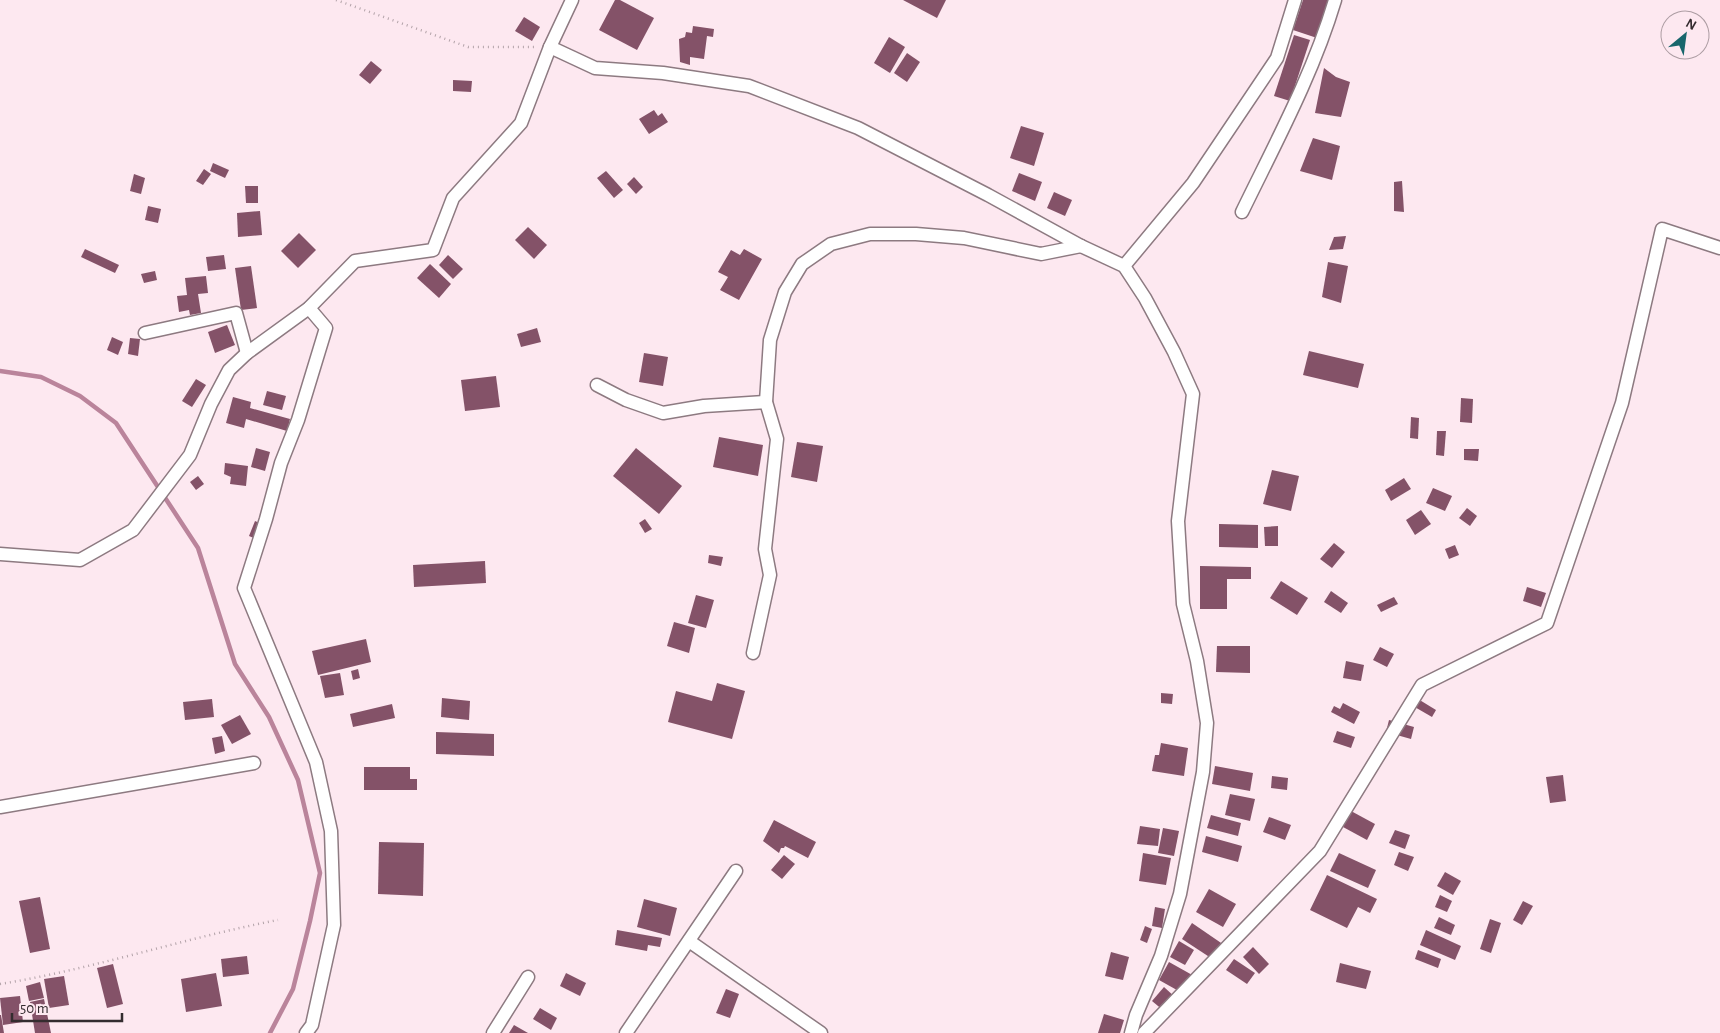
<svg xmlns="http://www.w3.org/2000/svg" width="1720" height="1033" viewBox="0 0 1720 1033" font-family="'Alegreya Sans',sans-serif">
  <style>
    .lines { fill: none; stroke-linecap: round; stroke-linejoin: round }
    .stream { stroke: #ba849b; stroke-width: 4.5 }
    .building { fill: #845268 }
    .street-casing { stroke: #8d7a81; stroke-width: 15 }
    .path { stroke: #b3a3a9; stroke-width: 2.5; stroke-dasharray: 1 4; stroke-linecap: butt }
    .street { stroke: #fff; stroke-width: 12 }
  </style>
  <rect width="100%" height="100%" fill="#fde8f0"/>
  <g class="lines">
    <polyline class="stream" points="0,371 41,377 80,396 116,423 198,548 235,664 269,717 298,780 320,873 310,921 293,989 270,1033"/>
  </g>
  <g class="building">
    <polygon points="615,0 620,0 654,18 637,50 599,30"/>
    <polygon points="903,0 946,0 937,18"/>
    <polygon points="1303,0 1329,0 1317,38 1293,30"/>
    <polygon points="524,17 540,27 532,41 515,31"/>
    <polygon points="693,26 714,29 713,37 707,36 704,59 690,57 690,65 680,62 679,39 685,37 686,32 692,33"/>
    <polygon points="1294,35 1310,40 1290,101 1274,96"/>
    <polygon points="889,37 905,47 890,73 874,63"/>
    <polygon points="907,53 920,62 907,82 894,73"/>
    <polygon points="371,61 382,70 370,84 359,75"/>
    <polygon points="1324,68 1336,77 1350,82 1341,117 1315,113"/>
    <polygon points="453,80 472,81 471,92 453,91"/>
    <polygon points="654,110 658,116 662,113 668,122 649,134 639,119"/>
    <polygon points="1021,126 1044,133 1034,166 1010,158"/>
    <polygon points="1313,138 1340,146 1332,180 1300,171"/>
    <polygon points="213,163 229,170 225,178 210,171"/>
    <polygon points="204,169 211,174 203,185 196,181"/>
    <polygon points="606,171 623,190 614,198 597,178"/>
    <polygon points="1019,173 1042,182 1035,201 1012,191"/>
    <polygon points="134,174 145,178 141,194 130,191"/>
    <polygon points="634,177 643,187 636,194 627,184"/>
    <polygon points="1402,181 1404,212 1394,211 1394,182"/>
    <polygon points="245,186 258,186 258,203 246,203"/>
    <polygon points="1054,192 1072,200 1065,216 1047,208"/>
    <polygon points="148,206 161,209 158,223 145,220"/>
    <polygon points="260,211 262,235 238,237 237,213"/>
    <polygon points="528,227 547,245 534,259 515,240"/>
    <polygon points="299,233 316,250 298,268 281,251"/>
    <polygon points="1346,236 1343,249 1329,250 1334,237"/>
    <polygon points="85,249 119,265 115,273 81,257"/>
    <polygon points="744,249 762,259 739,300 720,290 728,277 718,272 731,250 740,255"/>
    <polygon points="224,255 226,269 208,271 206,257"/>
    <polygon points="448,255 463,269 453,279 439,265"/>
    <polygon points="1328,262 1348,266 1341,303 1322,297"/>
    <polygon points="430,264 451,284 439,298 417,278"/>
    <polygon points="251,266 257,308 241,310 235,268"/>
    <polygon points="155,271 157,280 144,283 141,274"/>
    <polygon points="206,276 208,293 198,294 201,313 190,315 189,310 179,312 177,296 187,295 185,278"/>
    <polygon points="227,325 235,345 215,353 208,332"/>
    <polygon points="537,328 541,342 521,347 517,334"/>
    <polygon points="112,337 123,342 118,355 107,350"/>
    <polygon points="130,338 140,339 138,356 128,354"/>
    <polygon points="1309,351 1364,364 1358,388 1303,375"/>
    <polygon points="644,353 668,357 663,386 639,382"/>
    <polygon points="496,376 500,407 465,411 461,380"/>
    <polygon points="196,379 206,385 192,407 182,401"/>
    <polygon points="267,391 286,396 282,410 263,405"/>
    <polygon points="233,397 251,402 250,408 290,419 287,431 246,419 244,428 226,423"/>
    <polygon points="1461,398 1473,399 1472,423 1460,422"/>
    <polygon points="1411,417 1419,418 1418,439 1410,438"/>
    <polygon points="1437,431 1446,431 1444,456 1436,455"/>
    <polygon points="719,437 763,445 758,476 713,467"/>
    <polygon points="797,442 823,446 817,482 791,477"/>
    <polygon points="256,448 270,452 265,471 251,467"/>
    <polygon points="636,448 682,486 659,514 613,476"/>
    <polygon points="1464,449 1479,449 1478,461 1464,460"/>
    <polygon points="225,463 248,466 246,486 230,484 231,477 224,474"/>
    <polygon points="1272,470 1299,476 1291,511 1263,504"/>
    <polygon points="198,476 204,484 196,490 190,482"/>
    <polygon points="1404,478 1411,489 1391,501 1385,490"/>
    <polygon points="1433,488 1452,496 1445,511 1426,503"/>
    <polygon points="1467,508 1477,516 1470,526 1459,518"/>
    <polygon points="1421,510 1431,524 1415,535 1406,520"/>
    <polygon points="645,519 652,529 645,533 639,523"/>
    <polygon points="255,521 264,525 258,540 249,536"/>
    <polygon points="1219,524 1258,525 1258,548 1219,547"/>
    <polygon points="1278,526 1278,546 1265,546 1264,527"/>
    <polygon points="1334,543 1345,552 1332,568 1320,559"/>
    <polygon points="1455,545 1459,555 1449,559 1445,549"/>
    <polygon points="709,555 723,557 721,566 708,563"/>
    <polygon points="485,561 486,583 414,587 413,565"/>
    <polygon points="1200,566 1251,567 1251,579 1227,579 1227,609 1200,609"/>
    <polygon points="1281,581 1308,598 1297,615 1270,598"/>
    <polygon points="1527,587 1546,593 1541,607 1523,601"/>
    <polygon points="1331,591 1348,603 1341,613 1324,602"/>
    <polygon points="696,595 714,600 706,628 688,623"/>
    <polygon points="1394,597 1398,604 1381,612 1377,605"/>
    <polygon points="674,622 695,628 689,653 667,646"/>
    <polygon points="366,639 371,662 318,675 312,651"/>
    <polygon points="1217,646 1250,646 1250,673 1216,672"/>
    <polygon points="1380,647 1394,654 1387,667 1373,660"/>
    <polygon points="1346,661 1364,665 1361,681 1343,678"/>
    <polygon points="358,669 360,678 353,680 351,671"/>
    <polygon points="340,673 344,695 325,698 320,676"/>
    <polygon points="717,683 745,691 732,739 668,722 676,691 712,701"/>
    <polygon points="1161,693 1173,694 1172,704 1161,703"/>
    <polygon points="442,698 470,701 469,720 441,717"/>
    <polygon points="212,699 214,717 185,720 183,702"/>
    <polygon points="1418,699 1436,710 1432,717 1413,706"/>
    <polygon points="1343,703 1360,712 1354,724 1331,712 1334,706 1340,709"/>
    <polygon points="392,704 395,718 353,727 350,714"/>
    <polygon points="240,715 251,734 232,744 221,725"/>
    <polygon points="1389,720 1414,727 1411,739 1386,732"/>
    <polygon points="1337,731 1355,737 1351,748 1333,742"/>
    <polygon points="436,732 494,734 494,756 436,754"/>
    <polygon points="222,736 225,751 215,754 212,738"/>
    <polygon points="1161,743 1188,748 1184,776 1152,771 1155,755 1159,755"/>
    <polygon points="1215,766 1253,773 1250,791 1212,784"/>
    <polygon points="364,767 410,767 410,779 417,779 417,790 364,790"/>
    <polygon points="1563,775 1566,801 1550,803 1546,777"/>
    <polygon points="1272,776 1288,778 1287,790 1271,788"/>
    <polygon points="1230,794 1255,799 1250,821 1225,815"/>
    <polygon points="1351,811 1375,824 1367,840 1343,827"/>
    <polygon points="1211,815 1241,823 1238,836 1207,828"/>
    <polygon points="1269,817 1291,825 1285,840 1263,832"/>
    <polygon points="774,820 816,842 808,858 785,846 784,848 781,848 779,853 763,841"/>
    <polygon points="1140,826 1160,829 1158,846 1137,844"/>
    <polygon points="1163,828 1179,831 1174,856 1158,853"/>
    <polygon points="1395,830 1410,835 1405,849 1389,843"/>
    <polygon points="1206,836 1242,846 1238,862 1202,852"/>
    <polygon points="379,842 424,843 423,896 378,894"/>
    <polygon points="1399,852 1414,857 1408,871 1394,865"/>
    <polygon points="1143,853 1171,858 1166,885 1139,881"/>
    <polygon points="1339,853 1376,870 1368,888 1330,871"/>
    <polygon points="784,855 795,864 782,879 771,870"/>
    <polygon points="1445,872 1461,881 1453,895 1437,886"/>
    <polygon points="1327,875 1377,899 1370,913 1358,907 1347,928 1310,910"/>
    <polygon points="1209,889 1236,904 1223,927 1196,912"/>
    <polygon points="1440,895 1452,901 1447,912 1435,907"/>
    <polygon points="40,897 50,949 30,953 19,901"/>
    <polygon points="644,899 677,908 670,936 637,927"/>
    <polygon points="1523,901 1533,906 1522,925 1513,920"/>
    <polygon points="1155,907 1165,909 1162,928 1152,926"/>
    <polygon points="1439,917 1455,925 1451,935 1434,928"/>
    <polygon points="1490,919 1501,923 1491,953 1480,949"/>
    <polygon points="1192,923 1227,947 1217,962 1182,939"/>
    <polygon points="1145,926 1152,929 1147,943 1140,940"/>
    <polygon points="617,930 662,938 660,947 648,945 647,951 615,945"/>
    <polygon points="1426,930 1461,946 1455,960 1420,945"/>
    <polygon points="1179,941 1194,950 1185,965 1170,957"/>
    <polygon points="1253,947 1269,964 1259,974 1243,957"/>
    <polygon points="1418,950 1441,959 1438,968 1415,959"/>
    <polygon points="1111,952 1129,957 1123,980 1105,976"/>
    <polygon points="247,956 249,974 223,977 221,959"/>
    <polygon points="1234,959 1255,973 1247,984 1226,970"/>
    <polygon points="1169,962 1194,976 1184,994 1159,980"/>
    <polygon points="1340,963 1371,971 1366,989 1336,982"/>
    <polygon points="113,964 123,1004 107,1008 97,968"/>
    <polygon points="216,973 222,1006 186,1012 181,979"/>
    <polygon points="566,973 586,983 580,996 560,986"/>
    <polygon points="64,976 69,1005 49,1008 44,979"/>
    <polygon points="40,982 44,998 29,1001 26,986"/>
    <polygon points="1164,987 1176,998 1164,1011 1152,1001"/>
    <polygon points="726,989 739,994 730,1018 716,1013"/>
    <polygon points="20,996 23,1022 3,1025 0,998"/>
    <polygon points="44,999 51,1033 35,1033 30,1002"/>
    <polygon points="540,1008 557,1018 551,1030 533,1019"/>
    <polygon points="1104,1014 1124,1020 1120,1033 1098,1033"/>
    <polygon points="0,1015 1,1015 4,1033 0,1033"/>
    <polygon points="514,1025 528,1033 509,1033"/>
  </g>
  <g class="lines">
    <defs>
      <g id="street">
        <polyline points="572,0 550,47 595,68 663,73 749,86 858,128 988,195 1081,246 1124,266 1145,298 1174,352 1193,394 1178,521 1183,604 1197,661 1207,723 1203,772 1180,894 1161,956 1136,1015 1131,1033"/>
        <path d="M 1242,212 C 1276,142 1313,74 1335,0"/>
        <polyline points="1124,266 1193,183 1277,58 1295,0"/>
        <polyline points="145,333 236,313 247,353"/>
        <polyline points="597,385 626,400 663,413 704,406 766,402"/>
        <polyline points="0,554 80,560 133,530 190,455 211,404 229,370 247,353 309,308 355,261 433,250 453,198 521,123 550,47"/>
        <polyline points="753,653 770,575 765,549 777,439 766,402 770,340 785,292 802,264 831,244 870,234 916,234 964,238 1041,254 1081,246"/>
        <polyline points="0,807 254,763"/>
        <polyline points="689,941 821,1033"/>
        <polyline points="306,1033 312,1025 334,925 331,831 316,762 244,588 266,519 281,463 298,420 326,328 309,308"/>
        <polyline points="493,1033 528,977"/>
        <polyline points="626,1033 736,871"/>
        <polyline points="1144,1033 1320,851 1422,685 1547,623 1622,403 1662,229 1720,248"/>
      </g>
    </defs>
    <use href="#street" class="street-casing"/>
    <g class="path">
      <polyline points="336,0 468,47 536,47"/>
      <path d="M 0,984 C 94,969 184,938 278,920"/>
    </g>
    <use href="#street" class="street"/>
  </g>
  <g transform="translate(1685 35) rotate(29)"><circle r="24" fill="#fde8f0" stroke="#ad9da3"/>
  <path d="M0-4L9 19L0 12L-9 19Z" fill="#18666c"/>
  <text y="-8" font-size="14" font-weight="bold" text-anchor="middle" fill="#342c2f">N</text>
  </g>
  <path d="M12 1013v8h110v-8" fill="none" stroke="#342c2f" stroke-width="2.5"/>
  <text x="20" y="1013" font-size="15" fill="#342c2f" stroke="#fde8f0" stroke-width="4" paint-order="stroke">50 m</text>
</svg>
